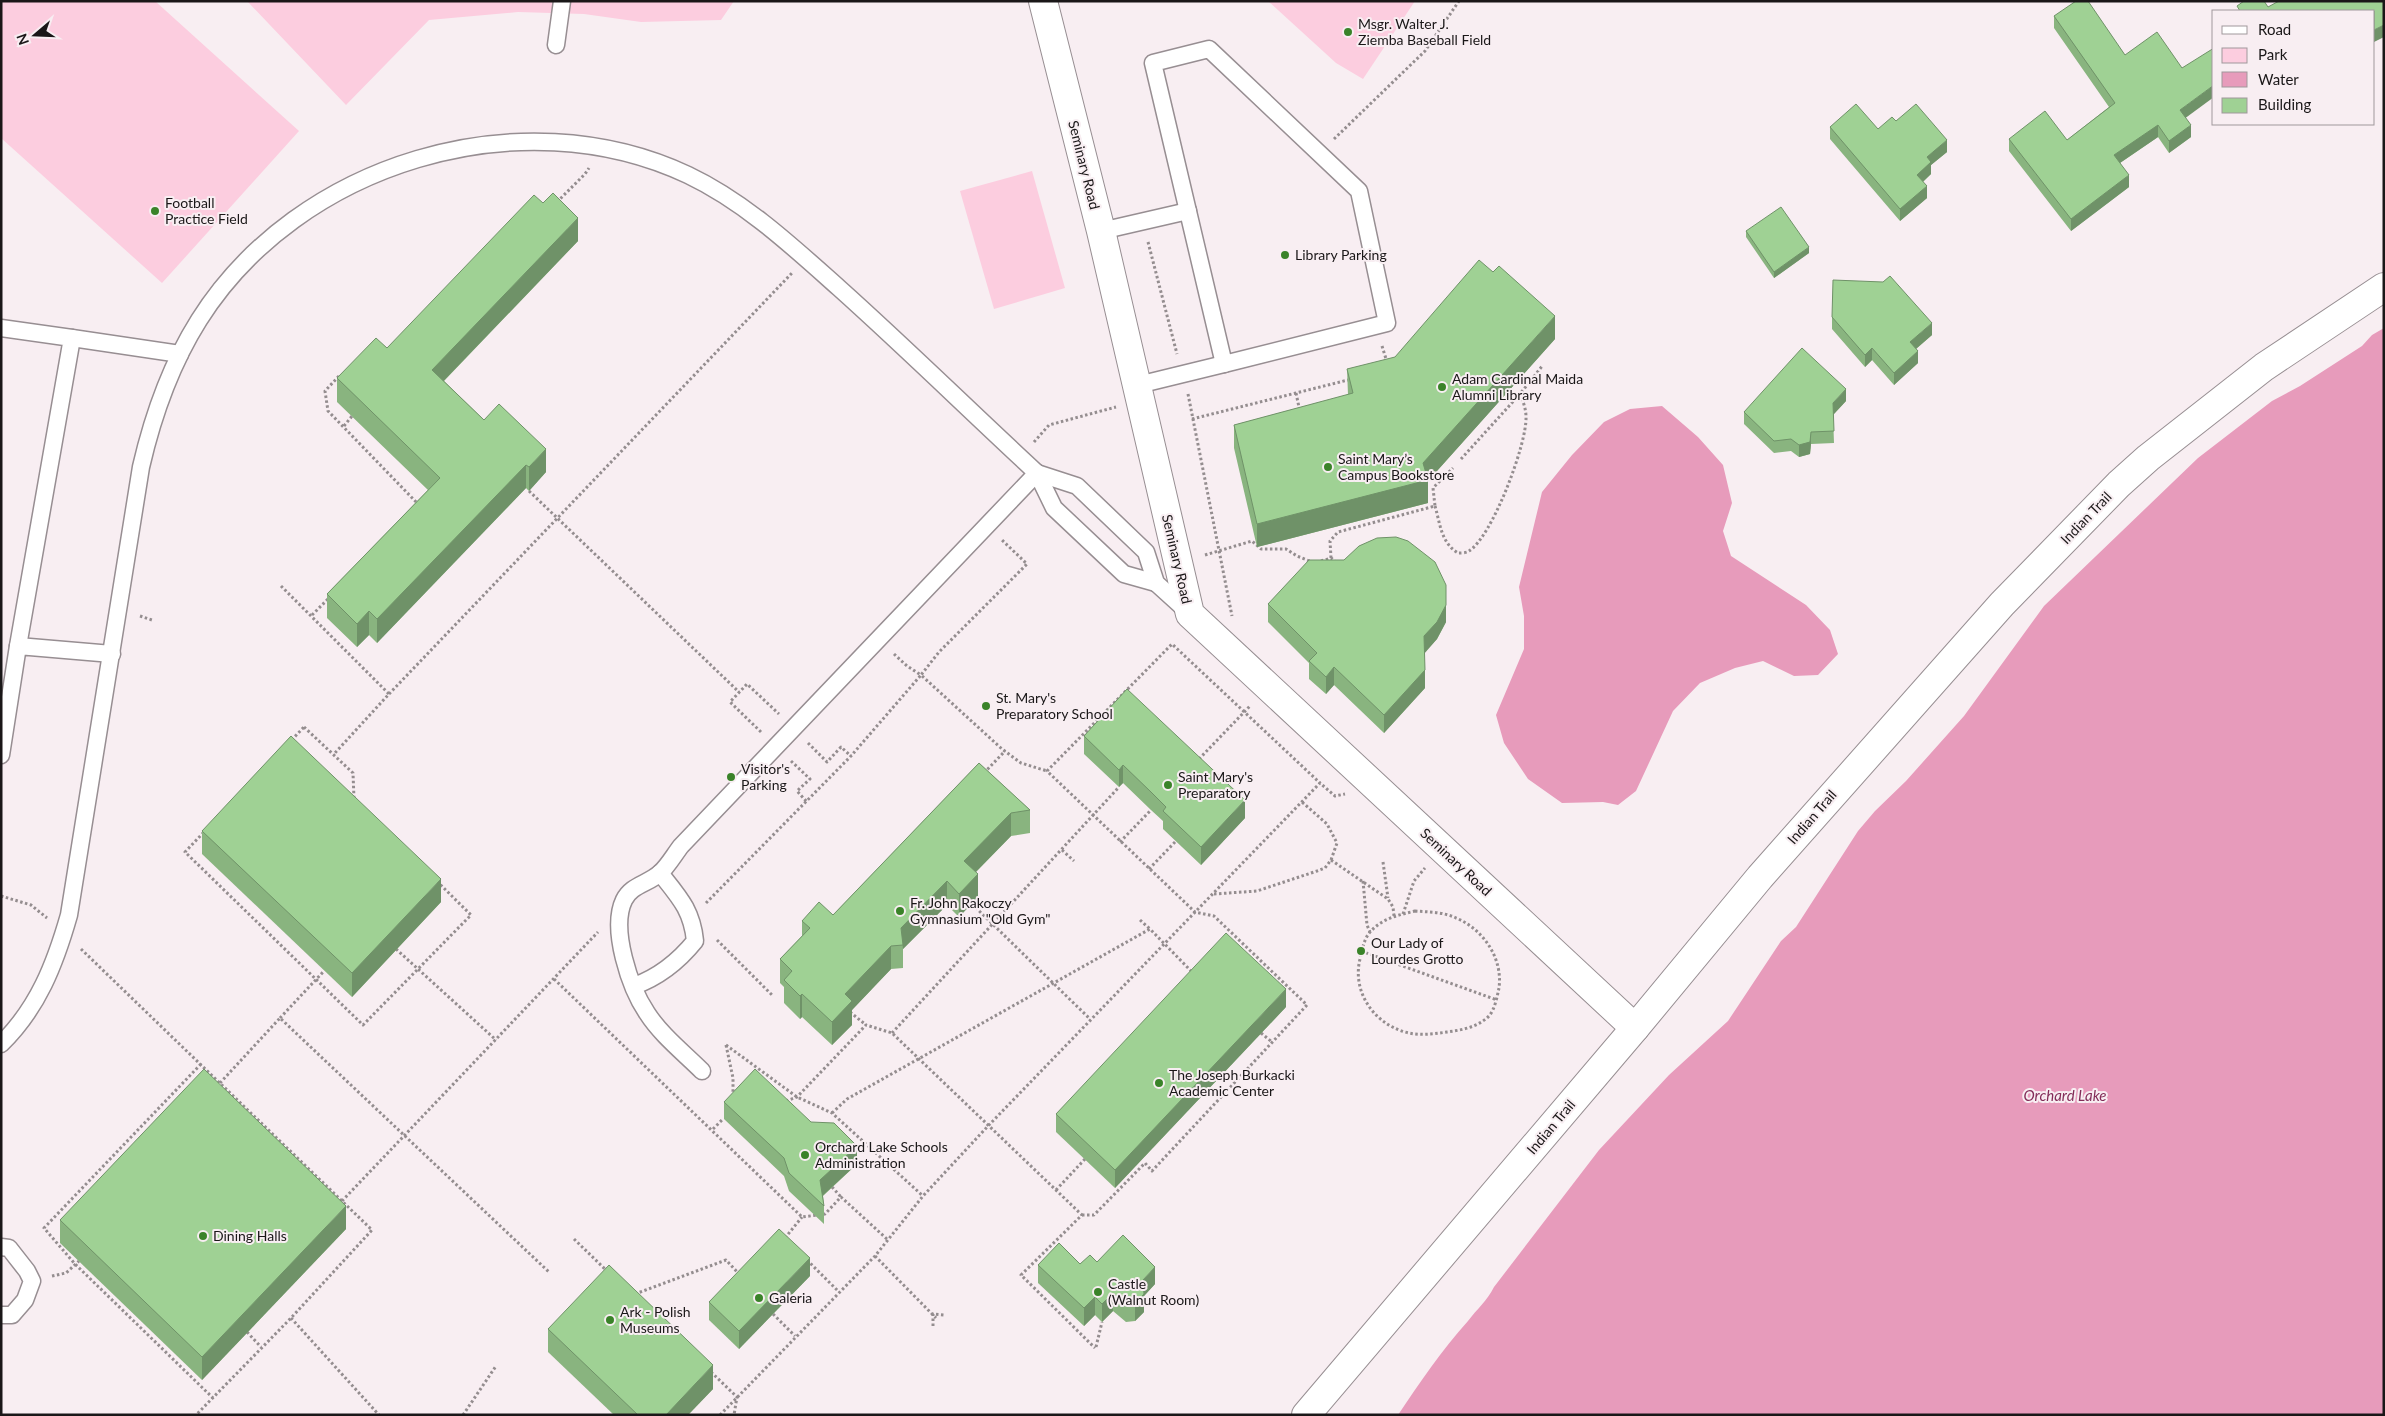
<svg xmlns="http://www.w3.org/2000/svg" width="2385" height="1416" viewBox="0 0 2385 1416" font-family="Lato,sans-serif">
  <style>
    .green { fill: #fccddf }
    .water { fill: #e79bbb }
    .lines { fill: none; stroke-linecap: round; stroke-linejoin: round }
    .service-casing { stroke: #978e92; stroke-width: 19 }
    .minor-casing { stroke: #978e92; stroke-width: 30 }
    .path { stroke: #948d8f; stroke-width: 3; stroke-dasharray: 2.5 2.5; stroke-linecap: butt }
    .service { stroke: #fff; stroke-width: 16 }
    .minor { stroke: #fff; stroke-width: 28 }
    .wall { fill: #89b47f }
    .shaded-wall { fill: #6f9268 }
    .building { fill: #9fd194; stroke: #6f9268 }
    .poi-dot { fill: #3a8329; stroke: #f8eef2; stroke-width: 2 }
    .labels { text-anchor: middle; stroke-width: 4; stroke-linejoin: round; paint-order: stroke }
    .poi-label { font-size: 14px; fill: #1a1718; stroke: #f8eef2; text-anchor: start }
    .street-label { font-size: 14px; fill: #1a1718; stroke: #f8eef2 }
    .water-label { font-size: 15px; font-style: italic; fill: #832c58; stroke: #f8eef2 }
  </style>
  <rect width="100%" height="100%" fill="#f8eef2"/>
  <g class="green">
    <polygon points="1,1 155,1 299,131 162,283 1,138"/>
    <polygon points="247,1 734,1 721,20 641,22 584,14 518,12 429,20 346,105"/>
    <polygon points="1268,1 1415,1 1363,79 1336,63"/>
    <polygon points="1032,171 1065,288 994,309 960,191"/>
  </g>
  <g class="water">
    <path d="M 2384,328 L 2384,1415 L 1398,1415 C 1420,1382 1442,1350 1468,1321 C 1477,1309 1487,1301 1494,1287 L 1599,1150 L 1669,1075 L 1728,1021 L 1781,941 L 1796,927 L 1858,831 L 1875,811 L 1906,781 L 1964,716 L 2044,606 L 2198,458 L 2272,401 L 2300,386 L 2362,346 L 2372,335 Z"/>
    <polygon points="1662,406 1698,437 1723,465 1732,503 1723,531 1731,556 1806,605 1830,630 1838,654 1818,675 1794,676 1763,661 1735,668 1700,683 1673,711 1636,791 1618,805 1603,802 1562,803 1528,779 1504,743 1496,715 1524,649 1524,616 1519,587 1542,492 1572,455 1604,422 1630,409"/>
  </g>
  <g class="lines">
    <defs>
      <g id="service">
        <polyline points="556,45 562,1"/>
        <polygon points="1209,49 1359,191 1387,323 1224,364 1153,63"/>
        <polyline points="1101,231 1188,211"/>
        <polyline points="1,328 72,338 18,646"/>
        <polyline points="72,338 180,354"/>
        <polyline points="1138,385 1224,364"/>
        <polyline points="1037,473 1077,486 1146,552 1156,583 1188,612"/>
        <polyline points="1,755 18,646 112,654"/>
        <path d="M 634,986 C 659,977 678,962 695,941 C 692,910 679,897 660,873"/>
        <path d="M 1,1044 C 38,1008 55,964 69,915 L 141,467 C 153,415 170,366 199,320 C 298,163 520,96 688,175 C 745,202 793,247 839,288 C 906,348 971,412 1037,473 L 1054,508 L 1124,574 L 1156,583"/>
        <path d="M 702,1071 C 684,1053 661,1035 647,1013 C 630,988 610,929 624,900 C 631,885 648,884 660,873 C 668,866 674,855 681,846 L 1037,473"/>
        <polyline points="1,1247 9,1248 27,1271 32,1281 25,1300 12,1315 1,1315"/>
      </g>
      <g id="minor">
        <polyline points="1043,1 1101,231 1190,614 1635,1028"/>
        <polyline points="1306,1415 1635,1028 1760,877 2002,604 2119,484 2148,458 2264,367 2384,287"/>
      </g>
    </defs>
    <use href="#service" class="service-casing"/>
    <use href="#minor" class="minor-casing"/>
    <g class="path">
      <polyline points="1334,139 1425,51 1459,1"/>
      <polyline points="557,202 585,174 589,168"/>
      <polyline points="1148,242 1177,354"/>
      <polyline points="1382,346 1387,362"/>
      <polyline points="339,376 325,391 328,411 419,505"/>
      <polyline points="1296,393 1300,412"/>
      <polyline points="1188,394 1232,616"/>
      <polyline points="1192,419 1352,379"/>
      <polyline points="344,426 352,416"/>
      <polyline points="1034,442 1049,425 1116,407"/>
      <polyline points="1461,459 1520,394 1543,365"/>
      <polyline points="529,491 739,692"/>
      <path d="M 1435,506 C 1440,523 1441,543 1458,553 C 1461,553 1466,553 1469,551 C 1492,537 1527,444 1526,417 C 1526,409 1523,401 1520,394"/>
      <polyline points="1205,555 1252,541 1261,549 1286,549 1297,556 1312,562"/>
      <polyline points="1331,558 1330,541 1338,532 1435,506 1433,488 1453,468"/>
      <polyline points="1321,561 1331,558 1336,562"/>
      <polyline points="281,586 389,694 334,754"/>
      <polyline points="312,615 329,598"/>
      <polyline points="140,616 152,620"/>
      <polyline points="894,654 907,666 921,675 939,652 1027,564 1002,540"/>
      <polyline points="389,694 792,273"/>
      <polygon points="304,727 353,773 354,799 471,915 363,1025 185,852"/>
      <polyline points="761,732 730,702 747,684 779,714"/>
      <polyline points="808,743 827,762 841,747 851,756"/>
      <polyline points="1199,759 1250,706"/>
      <polyline points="791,761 810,779 797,791 807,802"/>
      <polyline points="984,773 1005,751"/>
      <polyline points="1120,842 1151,810"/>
      <polyline points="1062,850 1074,861"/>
      <polyline points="1331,860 1388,899 1393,907 1394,916"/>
      <polyline points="1383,862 1388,898"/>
      <polyline points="1149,869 1176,841"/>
      <polyline points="1363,881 1367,925 1370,932"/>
      <polyline points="1214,894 1257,891 1317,871 1325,868 1331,860 1337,843 1327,824 1302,802"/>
      <polyline points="1,896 31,905 47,918"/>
      <polyline points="706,903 851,756 921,675 1002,749 1021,763 1047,771"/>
      <polyline points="972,904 1090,1019"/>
      <path d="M 1415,911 C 1429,912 1444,912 1456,918 C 1483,929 1503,958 1499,988 C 1497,997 1495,1009 1489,1016 C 1478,1027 1462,1030 1447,1032 C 1433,1034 1419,1036 1405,1032 C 1373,1023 1352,991 1360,959 C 1362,950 1364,938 1371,931 C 1383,918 1399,915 1415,911 Z"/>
      <polyline points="1403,914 1414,881 1425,868"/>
      <polyline points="1140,920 1150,929"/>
      <polyline points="717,940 773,996"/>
      <polyline points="81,949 372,1230 291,1318 196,1415"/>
      <polyline points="396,949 496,1040"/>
      <polyline points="1361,951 1497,1000"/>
      <polyline points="554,979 802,1217 825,1214 841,1197 888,1240"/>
      <polyline points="850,1012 866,1025"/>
      <polyline points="280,1018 324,971"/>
      <polyline points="892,1033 1119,787"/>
      <polyline points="1261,1033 1272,1042"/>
      <polyline points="726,1045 797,1097 832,1113 923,1196"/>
      <polyline points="726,1045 733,1078 733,1096"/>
      <polyline points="201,1064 44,1228 75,1264 213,1398"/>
      <polyline points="220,1083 280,1018 550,1273"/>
      <polyline points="786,1101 797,1097 866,1025 892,1033 1082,1215 1021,1275 1095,1348"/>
      <polyline points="832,1113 847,1099 1150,929 1193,973"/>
      <polyline points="713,1129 722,1120"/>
      <polyline points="832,1187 841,1197"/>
      <polyline points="1056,1190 1085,1159"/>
      <polyline points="342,1201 598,932"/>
      <polyline points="1082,1215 1094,1215 1145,1163 1152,1171 1307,1005 1214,916 1195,912 1047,771 1172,644 1320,783"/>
      <polyline points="785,1238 802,1217"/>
      <polyline points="574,1239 608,1272"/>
      <polyline points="875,1256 936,1318"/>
      <polyline points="807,1260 838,1291"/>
      <polyline points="52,1276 66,1273 79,1261"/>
      <polyline points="635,1294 726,1260 740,1275"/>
      <polyline points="773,1314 795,1336"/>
      <polyline points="291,1318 379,1415"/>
      <polyline points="933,1326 933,1314 944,1315"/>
      <polyline points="247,1332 261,1347"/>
      <polyline points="1096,1347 1102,1322"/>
      <polyline points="711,1372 737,1397 734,1415"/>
      <polyline points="463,1415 496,1366"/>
      <polyline points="720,1415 875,1256 923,1196 988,1126 1320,783 1335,796 1345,794"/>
    </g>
    <use href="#service" class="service"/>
    <use href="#minor" class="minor"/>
  </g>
  <g class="wall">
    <polygon points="2054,16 2125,55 2182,68 2185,118 2191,137 2169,153 2158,137 2120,163 2129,187 2071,231 2009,151 2009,139 2067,140 2109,107 2054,28"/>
    <polygon points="1896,121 1947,152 1931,165 1931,174 1923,182 1927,198 1900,221 1830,139 1830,127 1878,129"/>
    <polygon points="543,203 578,241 444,381 484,420 546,472 529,491 526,488 377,643 369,635 357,647 327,618 327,594 428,490 337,402 337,378 387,348"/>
    <polygon points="1746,231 1809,253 1774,278 1746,237"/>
    <polygon points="1832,317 1932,335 1916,349 1918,363 1894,385 1872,360 1865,367 1832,329"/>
    <polygon points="1555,339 1428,481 1428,503 1257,547 1234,448 1234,425 1348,395 1347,369"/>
    <polygon points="1846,401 1833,415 1834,443 1811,444 1810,454 1799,457 1791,451 1774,453 1744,424 1744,412"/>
    <polygon points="1344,560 1446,622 1437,639 1424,653 1425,688 1384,733 1334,685 1326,694 1309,679 1309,663 1268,622 1268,604"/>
    <polygon points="1084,736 1245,818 1201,865 1163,829 1163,821 1151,810 1123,783 1119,787 1084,754"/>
    <polygon points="979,763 1030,810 1030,833 1011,836 976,872 978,897 959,917 947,905 903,949 903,968 891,969 852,1010 852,1025 832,1045 802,1017 800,1019 784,1003 784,987 780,983 780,959 802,936 802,921 833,915"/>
    <polygon points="202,831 441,902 352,997 202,854"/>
    <polygon points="1286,1007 1115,1188 1056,1132 1056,1114"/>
    <polygon points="724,1102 857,1164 823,1196 824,1206 824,1224 789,1191 784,1176 724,1119"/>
    <polygon points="60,1220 346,1229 202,1380 60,1243"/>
    <polygon points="1097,1262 1155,1284 1144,1296 1144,1312 1135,1321 1126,1322 1113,1311 1102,1322 1095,1315 1084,1326 1038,1283 1038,1265 1080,1264"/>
    <polygon points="810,1276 739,1349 709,1320 709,1302"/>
    <polygon points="548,1329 713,1389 688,1415 614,1415 548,1352"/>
  </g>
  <g class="shaded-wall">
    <polygon points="2384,25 2384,37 2374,42 2374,30"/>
    <polygon points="2214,85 2214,97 2180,122 2180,110"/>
    <polygon points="2158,125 2158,137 2114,167 2114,155"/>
    <polygon points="2191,125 2191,137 2169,153 2169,141"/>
    <polygon points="1947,140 1947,152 1931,165 1931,174 1917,187 1917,175 1927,157"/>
    <polygon points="2129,175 2129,187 2071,231 2071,219"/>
    <polygon points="1927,186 1927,198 1900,221 1900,209"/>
    <polygon points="578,218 578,241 432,393 432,370"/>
    <polygon points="1809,247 1809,253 1774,278 1774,272"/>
    <polygon points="1555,316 1555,339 1428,481 1428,503 1257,547 1257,524 1423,463"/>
    <polygon points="1932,323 1932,335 1910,354 1910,342"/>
    <polygon points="1872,348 1872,360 1865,367 1865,355"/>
    <polygon points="1918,351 1918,363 1894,385 1894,373"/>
    <polygon points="1846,389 1846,401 1833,415 1833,403"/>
    <polygon points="1811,432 1811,444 1810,454 1799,457 1799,445"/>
    <polygon points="546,449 546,472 529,491 529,467"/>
    <polygon points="526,465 526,488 377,643 377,619"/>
    <polygon points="1446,605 1446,622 1437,639 1424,654 1424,636"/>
    <polygon points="369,611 369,635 357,647 357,624"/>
    <polygon points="1334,667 1334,685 1326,694 1326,677"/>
    <polygon points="1425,670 1425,688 1384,733 1384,715"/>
    <polygon points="1123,765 1123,783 1119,787 1119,770"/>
    <polygon points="1245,800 1245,818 1201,865 1201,847"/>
    <polygon points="1011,813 1011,836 964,884 964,861"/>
    <polygon points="978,874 978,897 959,917 959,894"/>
    <polygon points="441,879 441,902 352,997 352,973"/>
    <polygon points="947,881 947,905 903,949 901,928"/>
    <polygon points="891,946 891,969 852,1010 852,1025 832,1045 832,1022 845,994"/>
    <polygon points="1286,989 1286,1007 1115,1188 1115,1170"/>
    <polygon points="802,994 802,1017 800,1019 800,996"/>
    <polygon points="857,1146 857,1164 820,1198 820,1180"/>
    <polygon points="346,1206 346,1229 202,1380 202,1357"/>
    <polygon points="810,1258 810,1276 739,1349 739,1331"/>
    <polygon points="1155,1267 1155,1284 1144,1296 1144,1312 1135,1321 1135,1303 1143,1280"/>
    <polygon points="1113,1293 1113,1311 1102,1322 1102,1304"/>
    <polygon points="1095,1297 1095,1315 1084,1326 1084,1308"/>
    <polygon points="713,1365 713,1389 688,1415 666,1415"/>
  </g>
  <g class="building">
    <polygon points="2076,1 2088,1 2125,55 2157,32 2182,68 2214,48 2214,85 2180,110 2191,125 2169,141 2158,125 2114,155 2129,175 2071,219 2009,139 2045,111 2067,140 2115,103 2054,16"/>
    <polygon points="2244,1 2264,1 2268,7 2279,1 2384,1 2384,25 2374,30 2374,11 2240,11 2237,6"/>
    <polygon points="1856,104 1878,129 1892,117 1896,121 1916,104 1947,140 1927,157 1931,162 1917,175 1927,186 1900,209 1830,127"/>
    <polygon points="553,193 578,218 432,370 484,420 499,404 546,449 529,467 526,465 377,619 369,611 357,624 327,594 440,478 337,378 376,338 387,348 534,195 543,203"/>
    <polygon points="1781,207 1809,247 1774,272 1746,231"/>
    <polygon points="1479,260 1493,272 1499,266 1555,316 1423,463 1428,480 1257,524 1234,425 1353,393 1347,369 1395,357"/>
    <polygon points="1890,276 1932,323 1910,342 1918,351 1894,373 1872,348 1865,355 1832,317 1833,280 1883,282"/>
    <polygon points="1802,348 1846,389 1833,403 1834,431 1811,432 1810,442 1799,445 1791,439 1774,441 1744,412"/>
    <polygon points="1396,537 1408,541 1435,562 1446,585 1446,605 1437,622 1424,636 1425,670 1384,715 1334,667 1326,677 1309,661 1317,653 1268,604 1309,560 1344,560 1359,546 1377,538"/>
    <polygon points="1127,689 1245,800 1201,847 1163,811 1166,807 1151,792 1123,765 1119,770 1084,736"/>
    <polygon points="291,736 441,879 352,973 202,831"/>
    <polygon points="979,763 1030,810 1011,813 964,861 978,874 959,894 947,881 901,928 903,945 891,946 845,994 852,1001 832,1022 802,994 800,996 784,980 792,971 780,959 810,928 802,921 819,902 833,915"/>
    <polygon points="1226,933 1286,989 1115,1170 1056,1114"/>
    <polygon points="204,1069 346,1206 202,1357 60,1220"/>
    <polygon points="755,1069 811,1122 834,1123 857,1146 820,1180 824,1206 789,1173 784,1158 724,1102"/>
    <polygon points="779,1229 810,1258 739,1331 709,1302"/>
    <polygon points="1123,1235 1155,1267 1143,1280 1144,1294 1135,1303 1126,1304 1113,1293 1102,1304 1095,1297 1084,1308 1038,1265 1059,1243 1080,1264 1090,1255 1097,1262"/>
    <polygon points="609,1265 713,1365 666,1415 638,1415 548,1329"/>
  </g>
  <g class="poi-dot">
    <circle cx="1348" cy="32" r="5"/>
    <circle cx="155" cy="211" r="5"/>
    <circle cx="1285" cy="255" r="5"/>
    <circle cx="1442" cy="387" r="5"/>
    <circle cx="1328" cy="467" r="5"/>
    <circle cx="986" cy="706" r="5"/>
    <circle cx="731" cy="777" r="5"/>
    <circle cx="1168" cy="785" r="5"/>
    <circle cx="900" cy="911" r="5"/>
    <circle cx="1361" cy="951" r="5"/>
    <circle cx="1159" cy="1083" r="5"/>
    <circle cx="805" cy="1155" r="5"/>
    <circle cx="203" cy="1236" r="5"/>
    <circle cx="1098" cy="1292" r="5"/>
    <circle cx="759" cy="1298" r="5"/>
    <circle cx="610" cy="1320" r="5"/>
  </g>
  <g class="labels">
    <g class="poi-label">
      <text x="1358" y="29">Msgr. Walter J.<tspan x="1358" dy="16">Ziemba Baseball Field</tspan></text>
      <text x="165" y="208">Football<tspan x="165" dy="16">Practice Field</tspan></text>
      <text x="1295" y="260">Library Parking</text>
      <text x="1452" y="384">Adam Cardinal Maida<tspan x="1452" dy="16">Alumni Library</tspan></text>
      <text x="1338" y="464">Saint Mary’s<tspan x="1338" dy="16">Campus Bookstore</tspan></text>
      <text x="996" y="703">St. Mary's<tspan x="996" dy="16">Preparatory School</tspan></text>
      <text x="741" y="774">Visitor's<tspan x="741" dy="16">Parking</tspan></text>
      <text x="1178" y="782">Saint Mary's<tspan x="1178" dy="16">Preparatory</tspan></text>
      <text x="910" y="908">Fr. John Rakoczy<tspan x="910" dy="16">Gymnasium "Old Gym"</tspan></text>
      <text x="1371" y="948">Our Lady of<tspan x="1371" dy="16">Lourdes Grotto</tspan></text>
      <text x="1169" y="1080">The Joseph Burkacki<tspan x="1169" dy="16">Academic Center</tspan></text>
      <text x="815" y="1152">Orchard Lake Schools<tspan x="815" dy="16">Administration</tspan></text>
      <text x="213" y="1241">Dining Halls</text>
      <text x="1108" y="1289">Castle<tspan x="1108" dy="16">(Walnut Room)</tspan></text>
      <text x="769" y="1303">Galeria</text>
      <text x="620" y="1317">Ark - Polish<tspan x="620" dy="16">Museums</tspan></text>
    </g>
    <g class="street-label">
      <text transform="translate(1084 165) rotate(76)" y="5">Seminary Road</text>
      <text transform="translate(2086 518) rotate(-46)" y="5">Indian Trail</text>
      <text transform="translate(1177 559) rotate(77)" y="5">Seminary Road</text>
      <text transform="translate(1812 817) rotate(-49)" y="5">Indian Trail</text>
      <text transform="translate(1456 862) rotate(43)" y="5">Seminary Road</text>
      <text transform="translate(1551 1127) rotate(-50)" y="5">Indian Trail</text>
    </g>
    <g class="water-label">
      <text x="2065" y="1101">Orchard Lake</text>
    </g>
  </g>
  <rect width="2385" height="1416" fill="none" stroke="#1a1718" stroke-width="5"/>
  <rect x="2212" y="10" width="162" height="115" fill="#f8eef2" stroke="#9f989b"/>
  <rect x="2222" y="26" width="25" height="8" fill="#ffffff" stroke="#9f989b"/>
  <text x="2258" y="35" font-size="15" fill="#1a1718">Road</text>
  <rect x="2222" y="48" width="25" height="15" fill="#fccddf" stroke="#9f989b"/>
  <text x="2258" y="60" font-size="15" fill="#1a1718">Park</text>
  <rect x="2222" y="72" width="25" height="15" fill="#e79bbb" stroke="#9f989b"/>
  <text x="2258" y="85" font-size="15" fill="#1a1718">Water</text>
  <rect x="2222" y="98" width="25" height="15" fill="#9fd194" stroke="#9f989b"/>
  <text x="2258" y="110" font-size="15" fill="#1a1718">Building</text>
  <g transform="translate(35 35) rotate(251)" stroke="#f8eef2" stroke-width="4" paint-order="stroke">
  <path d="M0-4L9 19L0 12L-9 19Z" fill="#1a1718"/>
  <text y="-8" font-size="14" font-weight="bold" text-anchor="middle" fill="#1a1718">N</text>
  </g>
</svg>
